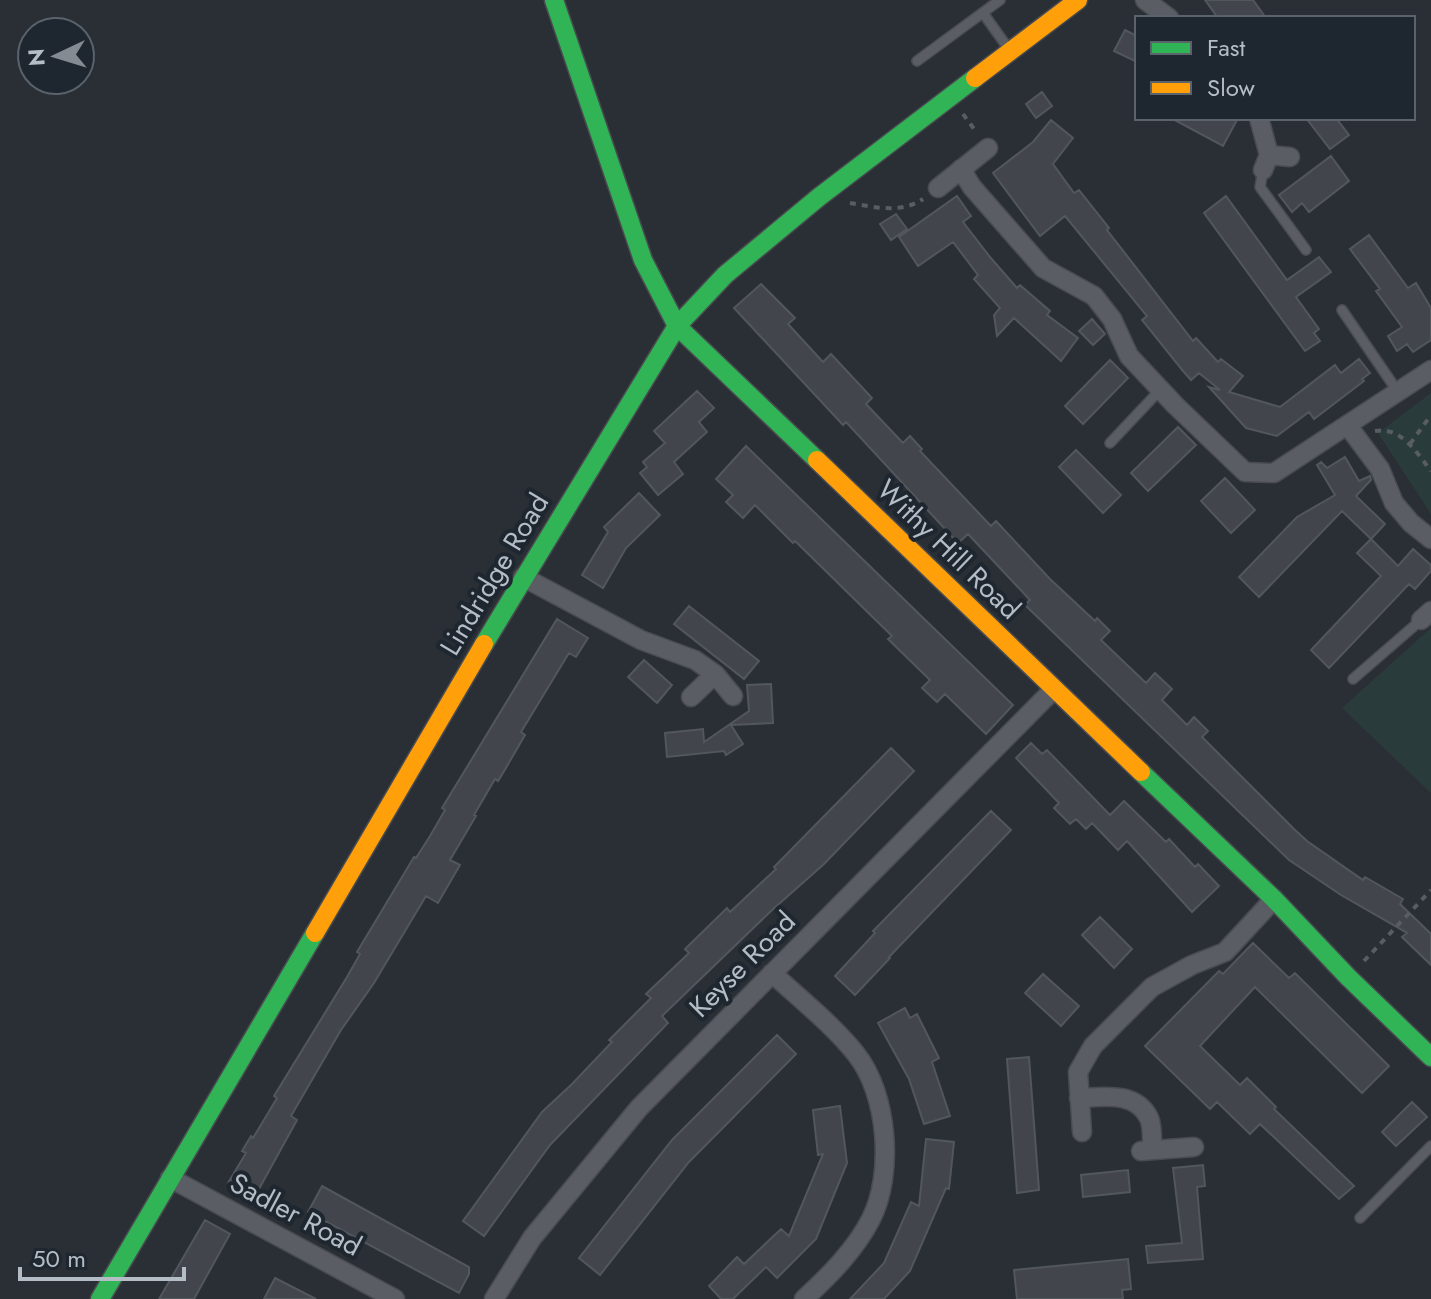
<svg xmlns="http://www.w3.org/2000/svg" width="1431" height="1299" font-family="Jost,sans-serif">
	<rect width="100%" height="100%" fill="#2a2f35"/>
	<path fill="#2a3b3c" d="M1431,393v121l-53,-81z
		M1431,628v165l-89,-85z"/>
	<path fill="#42464c" stroke="#52565d" stroke-width="2" d="M1205,0h48l13,18h-48z
		M1125,30l12,6v26l-23,-11z
		M1042,92l10,14 -16,12 -10,-14z
		M1171,118h67l-15,28z
		M1306,118h30l13,17 -19,14z
		M1051,120l22,18 -20,26 21,29 5,-3 30,38 -2,2 86,111 3,-3 22,24 3,-3 22,17 -14,16 51,15 55,-42 6,8 18,-14 11,14 -8,6 2,2 -50,38 -5,-7 -32,24 -31,-8 -37,-41 11,3 -21,-17 -8,7 -8,-9 -41,-51 5,-4 -82,-100 -25,20 -47,-63 40,-31z
		M1331,156l18,25 -40,31 -7,-9 -10,9 -13,-17z
		M957,196l14,20 -8,6 27,35 27,31 3,-3 30,26 -3,4 31,23 -17,23 -47,-43 -17,18 -3,-21 6,-7 -26,-29 4,-4 -25,-33 -35,24 -19,-29z
		M1226,196l61,84 32,-23 12,15 -35,25 23,32 -5,4 6,8 -15,10 -101,-138z
		M896,214l11,15 -16,11 -11,-16z
		M1369,235l39,53 8,-5 15,25v32l-18,12 -6,-8 -10,7 -9,-15 14,-9 -26,-36 4,-2 -30,-40z
		M761,284l34,34 -7,6 35,38 8,-8 41,44 -6,6 37,39 7,-7 12,13 -2,2 71,75 5,-5 54,58 45,42 2,-3 13,13 -9,9 45,43 9,-10 17,16 -10,11 25,25 7,-8 14,14 -6,6 92,92 13,12 56,39 2,-3 38,22 -3,5 31,30v31l-29,-28 5,-4 -66,-38 -52,-35 -264,-255 5,-5 -62,-66 -10,9 -112,-121 -3,3 -109,-117z
		M1092,319l13,15 -12,11 -14,-14z
		M1110,360l18,18 -45,46 -18,-18z
		M697,391l17,17 -15,14 8,10 -33,30 9,12 -25,21 -18,-22 7,-6 -4,-5 22,-19 -11,-12z
		M1178,427l18,18 -48,46 -17,-18z
		M746,446l267,259 -27,29 -41,-40 -8,8 -15,-14 8,-8 -42,-41 4,-3 -97,-95 -2,2 -38,-38 -12,13 -17,-16 7,-7 -17,-16z
		M1076,450l45,45 -18,18 -44,-46z
		M1345,457l14,24 11,-5 1,4 -15,16 29,28 -14,15 -29,-28 -83,86 -20,-20 58,-60 38,-22 -18,-30 4,-3 6,6z
		M1225,478l30,32 -24,23 -30,-32z
		M639,493l21,22 -34,33 -23,40 -21,-13 26,-43 -4,-5z
		M1371,539l27,27 15,-17 18,16v6l-16,18 -6,-5 -80,84 -18,-18 70,-74 -24,-23z
		M689,606l70,55 -15,18 -70,-55z
		M557,619l31,19 -12,19 -7,-4 -48,79 4,3 -22,38 -5,8 -3,-2 -21,36 2,1 -26,44 10,5 -22,38 -12,-7 -52,87 -33,47 -50,86 6,4 -43,78 -26,-15 18,-30 -4,-2 9,-15 2,2 24,-40 -3,-2 73,-119 13,-23 -3,-2 57,-95 2,1 14,-22 15,-26 -3,-2z
		M644,660l28,25 -15,18 -29,-26z
		M771,684l2,39 -42,2 12,19 -17,11 -2,-4 -57,6 -2,-24 38,-4 1,13 45,-31 -2,-26z
		M1031,743l11,11 5,-4 63,65 14,-14 42,41 3,-3 26,28 3,-3 21,22 -27,26 -65,-71 -9,9 -26,-27 -6,6 -10,-10 -6,5 -16,-16 5,-5 -43,-45z
		M891,748l23,23 -90,93 -53,47 -109,105 6,7 -118,122 -66,91 -21,-15 79,-109 30,-28 40,-42 -3,-2 42,-42 -5,-4 43,-41 -4,-4 42,-41 3,4 46,-43 -2,-2z
		M991,811l20,19 -122,127 1,1 -35,37 -20,-19 40,-43 -2,-2z
		M1100,917l32,32 -18,19 -32,-33z
		M1253,943l36,35 6,-5 94,93 -27,27 -107,-106 -55,59 40,39 7,-7 29,29 -2,2 80,77 -15,13 -79,-75 -10,10 -33,-32 -7,7 -65,-63 74,-75 4,3z
		M1043,974l36,32 -18,20 -36,-33z
		M905,1008l5,10 7,-4 22,44 -7,4 18,54 -26,8 -15,-45 -31,-56z
		M777,1035l19,19 -107,108 -89,113 -21,-17 93,-118z
		M1029,1057l10,133 -22,3 -10,-134z
		M1412,1102l15,15 -31,29 -14,-14z
		M840,1106l7,57 -31,76 -39,39 -11,-11 -33,32h-12l-12,-13 28,-29 7,7 37,-35 8,7 34,-82 -5,1 -5,-45z
		M926,1139l28,3 -5,47 -3,-1 -36,83 -26,28h-34l34,-36 27,-61 8,4z
		M1203,1165l2,21 -8,1 6,72 -55,4 -2,-17 36,-3 -9,-75z
		M1128,1170l2,22 -47,5 -2,-22z
		M322,1186l147,81v7l-10,19 -151,-81z
		M205,1220l25,14 -36,65h-35z
		M1128,1259l3,30 -9,1 1,9h-106l-3,-29z
		M275,1278l41,21h-52z"/>
	<g fill="none" stroke-linecap="round" stroke-linejoin="round">
		<defs>
			<path id="lane" d="M983,13l25,35
				M917,61l83,-61
				M1263,170l-3,17 46,63
				M1342,310l56,82
				M1110,443l50,-53
				M1353,679l68,-59
				M1360,1218l71,-72"/>
			<path id="street" d="M1145,0l24,18
				M1259,118l10,37 -6,15
				M1269,155l21,2
				M961,169l11,18 71,81 51,28 18,23 17,37 46,49 70,67 29,1 157,-103
				M938,188l50,-40
				M1348,426l32,43 14,34 17,20 20,16
				M523,577l118,63 54,20 20,14 18,22
				M1421,620l10,-9
				M691,697l24,-23
				M772,973c27,25 61,52 84,81 32,40 38,120 15,165 -16,31 -41,56 -67,80
				M1079,1098c24,-1 57,-7 70,20 4,9 3,22 3,32
				M1082,1132l-4,-60 15,-26 59,-59 40,-22 33,-13 49,-53
				M1141,1151l53,-4
				M170,1178l225,121
				M494,1299l38,-61 107,-130 415,-419"/>
			<path id="fast" d="M554,0l89,260 34,66 140,134
				M484,644l193,-318 48,-51 94,-78 156,-119
				M1141,772l133,127 74,78 83,80
				M100,1299l215,-366"/>
			<path id="slow" d="M975,78l103,-78
				M817,460l324,312
				M315,933l169,-289"/>
		</defs>
		<use href="#lane" stroke="#484b50" stroke-width="12"/>
		<use href="#street" stroke="#484b50" stroke-width="21"/>
		<use href="#fast" stroke="#484b50" stroke-width="21"/>
		<use href="#slow" stroke="#484b50" stroke-width="21"/>
		<path stroke="#585d61" stroke-width="4" stroke-dasharray="6 6" stroke-linecap="butt" d="M963,114l14,19
			M850,203c24,4 51,11 73,-4
			M1375,431c26,-5 42,22 56,40
			M1410,444l21,-29
			M1364,961l67,-71"/>
		<use href="#lane" stroke="#5a5e64" stroke-width="9"/>
		<use href="#street" stroke="#5a5e64" stroke-width="18"/>
		<use href="#fast" stroke="#30b455" stroke-width="18"/>
		<use href="#slow" stroke="#ff9f0a" stroke-width="18"/>
	</g>
	<g text-anchor="middle" stroke-width="8" stroke-linejoin="round" paint-order="stroke">
		<g font-size="28" fill="#b4bcc6" stroke="#1e262f">
			<text transform="translate(949 549) rotate(44)" y="10">Withy Hill Road</text>
			<text transform="translate(494 574) rotate(-59)" y="10">Lindridge Road</text>
			<text transform="translate(742 964) rotate(-45)" y="10">Keyse Road</text>
			<text transform="translate(296 1214) rotate(28)" y="10">Sadler Road</text>
		</g>
	</g>
	<rect x="1135" y="16" width="280" height="104" fill="#1e262f" stroke="#5a626b" stroke-width="2"/>
	<rect x="1151" y="42" width="40" height="12" fill="#30b455" stroke="#5a626b" stroke-width="2"/>
	<text x="1207" y="56" font-size="24" fill="#b4bcc6">Fast</text>
	<rect x="1151" y="82" width="40" height="12" fill="#ff9f0a" stroke="#5a626b" stroke-width="2"/>
	<text x="1207" y="96" font-size="24" fill="#b4bcc6">Slow</text>
	<g transform="translate(56 56) rotate(266)"><circle r="38" fill="#1e262f" stroke="#5a626b" stroke-width="2"/>
	<path d="M0-6L14 30L0 20L-14 30Z" fill="#848b93"/>
	<text y="-12" font-size="22" font-weight="bold" text-anchor="middle" fill="#b4bcc6">N</text>
	</g>
	<path d="M20 1267v12h164v-12" fill="none" stroke="#b4bcc6" stroke-width="4"/>
	<text x="32" y="1267" font-size="24" fill="#b4bcc6" stroke="#1e262f" stroke-width="6" paint-order="stroke">50 m</text>
</svg>
